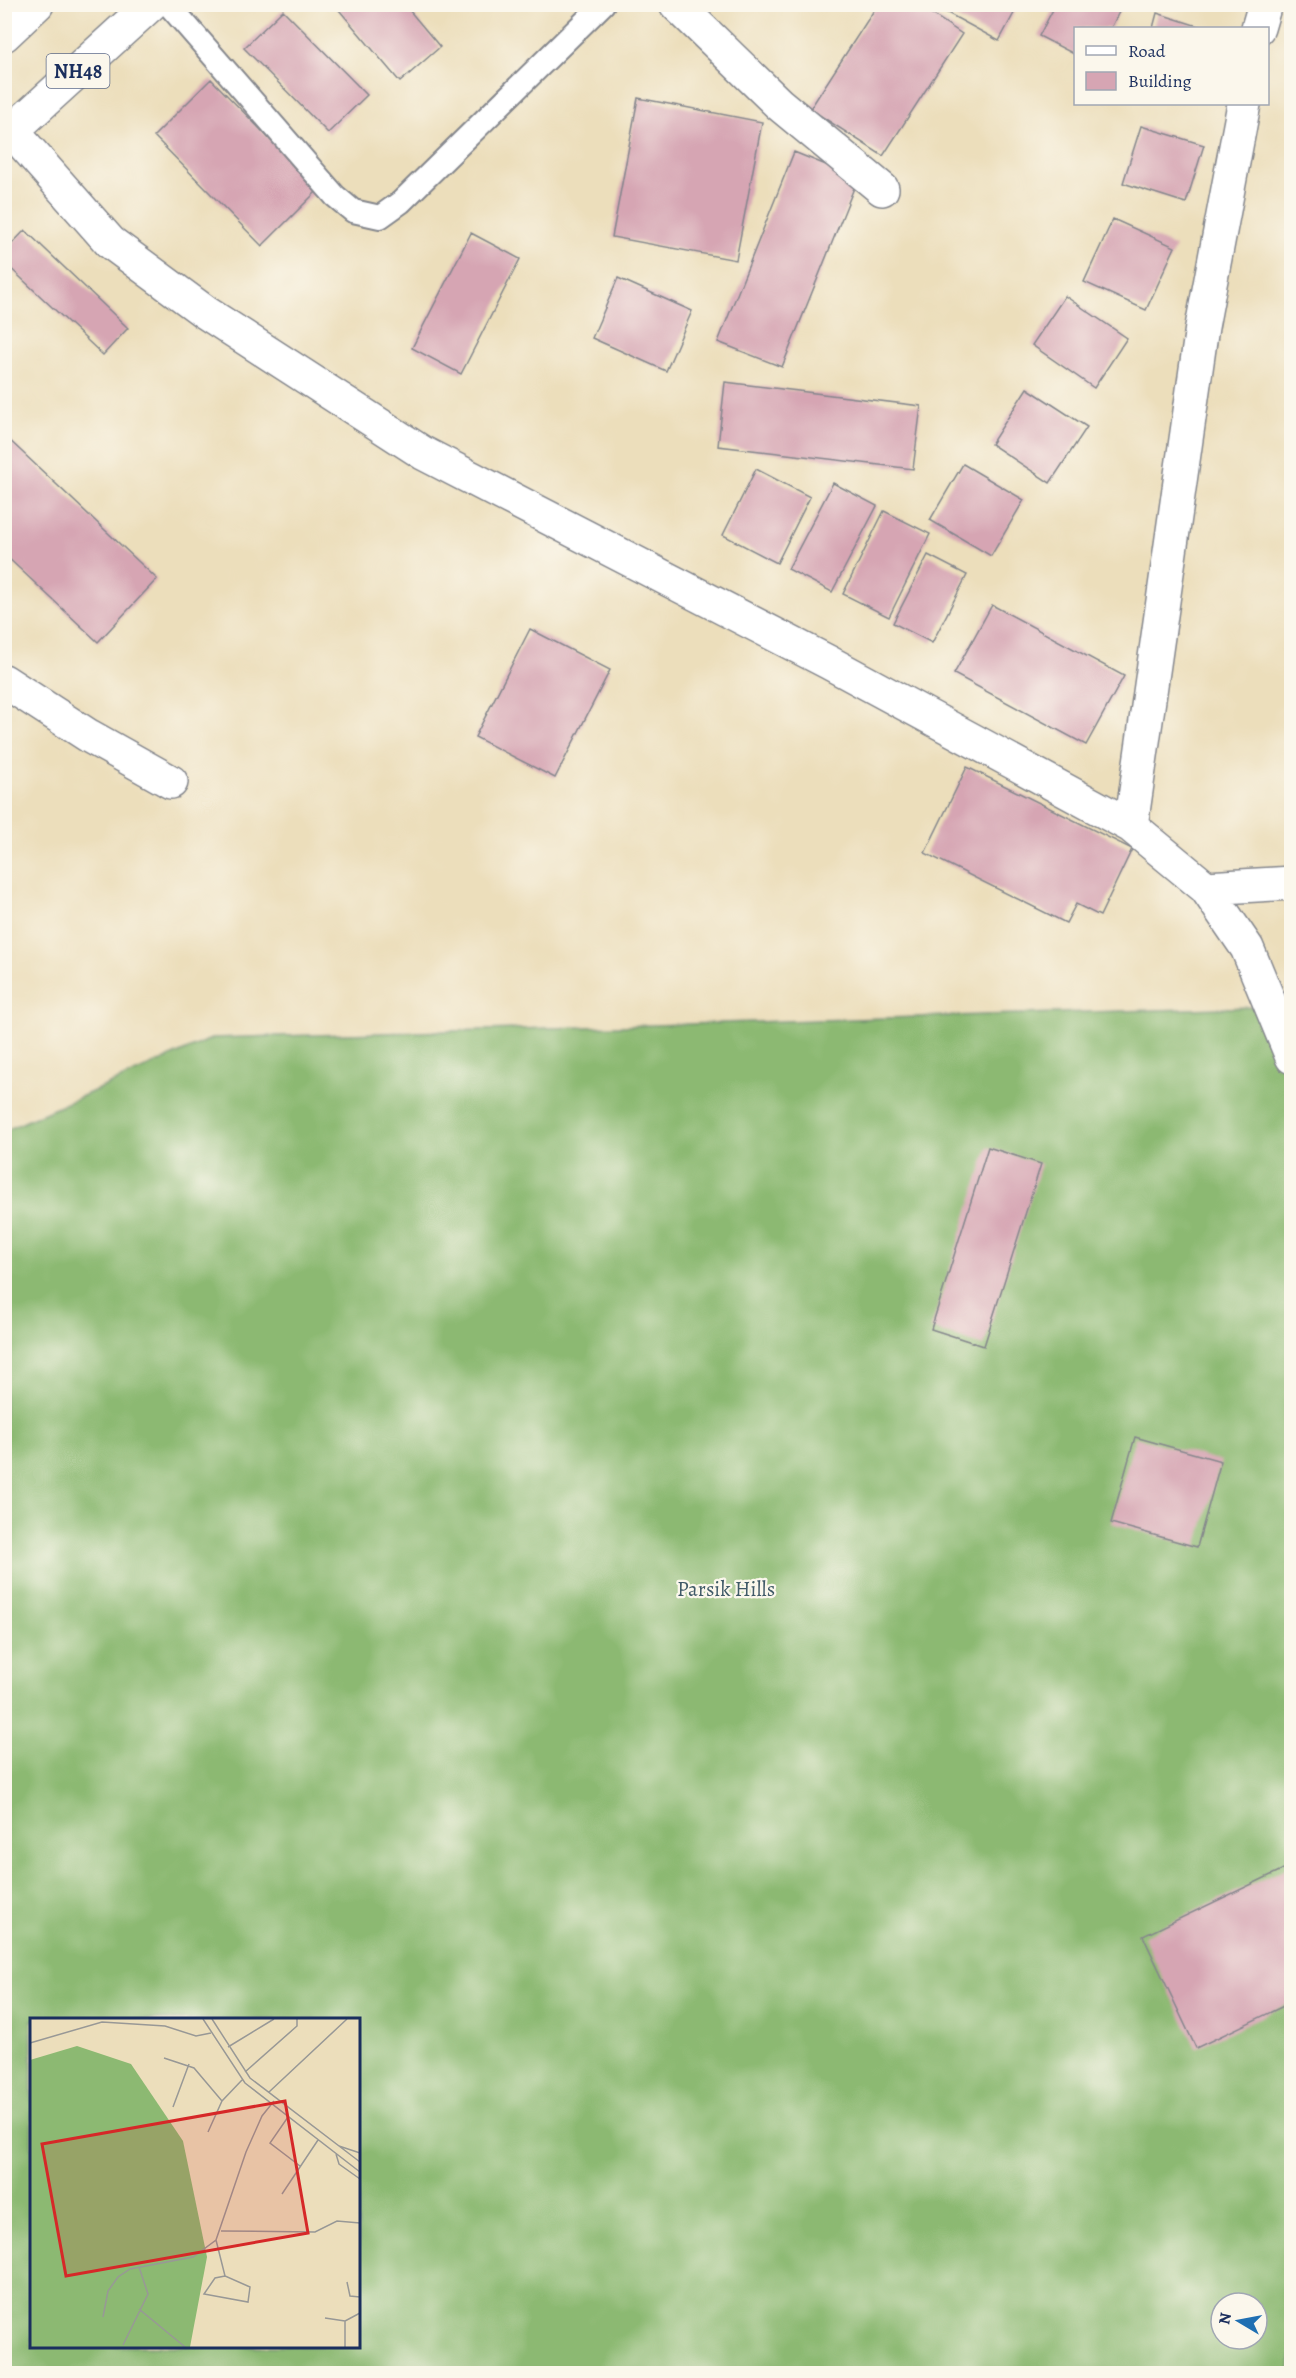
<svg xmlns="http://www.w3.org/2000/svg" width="1296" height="2378" font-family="Alegreya,serif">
	<rect width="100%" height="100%" fill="#fbf7ec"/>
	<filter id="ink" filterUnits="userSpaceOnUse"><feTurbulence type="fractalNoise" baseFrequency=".0167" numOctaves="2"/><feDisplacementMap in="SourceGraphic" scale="12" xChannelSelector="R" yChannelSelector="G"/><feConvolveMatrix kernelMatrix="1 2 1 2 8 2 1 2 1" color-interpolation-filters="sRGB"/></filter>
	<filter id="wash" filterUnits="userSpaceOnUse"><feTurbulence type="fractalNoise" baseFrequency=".008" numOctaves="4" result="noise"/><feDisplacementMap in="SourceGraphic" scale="24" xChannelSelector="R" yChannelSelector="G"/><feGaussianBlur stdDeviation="1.35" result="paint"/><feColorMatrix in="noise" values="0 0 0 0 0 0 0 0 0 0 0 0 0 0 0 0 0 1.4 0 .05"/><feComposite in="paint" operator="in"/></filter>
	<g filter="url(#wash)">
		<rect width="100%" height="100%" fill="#ecdebb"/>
		<path fill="#8cb972" stroke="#547468" stroke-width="1.5" fill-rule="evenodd" d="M1291,1006v1367h-1286l-1,-1242 209,-93zM32,2020h326v326h-326zM1221,2303h36v36h-36z"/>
		<g id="blocks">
			<path fill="#d6a5b3" d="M334,4h70l36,43 -40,35z
				M878,4h39l45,30 -79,122 -73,-47z
				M931,4h88l-20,37z
				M1056,4h67l-12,24h-35v27l-37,-19z
				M283,10l84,85 -39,38 -84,-85z
				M1157,13l47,15h-51z
				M211,79l108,110 -57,57 -108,-110z
				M638,98l124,24 -26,138 -124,-23z
				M1141,126l63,19 -18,58 -63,-20z
				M794,152l64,26 -76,189 -64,-25z
				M1113,219l62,28 -29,63 -62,-28z
				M25,230l103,98 -25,27 -99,-93v-10z
				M471,233l49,26 -59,115 -49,-26z
				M618,278l74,33 -26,60 -74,-33z
				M1065,296l62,42 -33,50 -62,-43z
				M725,382l196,24 -8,63 -195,-23z
				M1027,388l60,39 -37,56 -59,-39z
				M4,435l153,144 -59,63 -94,-88z
				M963,464l61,36 -33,56 -61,-36z
				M756,469l54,28 -33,66 -54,-28z
				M833,483l44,23 -45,86 -44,-23z
				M884,511l46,23 -41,83 -46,-23z
				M928,555l39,20 -35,68 -39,-20z
				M992,605l132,71 -38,69 -132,-71z
				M530,629l80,41 -55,108 -80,-41z
				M967,767l165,82 -32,67 -24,-12 -10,19 -141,-70z
				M988,1147l53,17 -57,182 -53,-17z
				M1135,1437l86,24 -24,86 -86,-24z
				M1292,1865v137l-96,46 -53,-112z"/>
		</g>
	</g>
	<g filter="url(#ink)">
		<use href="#blocks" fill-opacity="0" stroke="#84868c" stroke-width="1.5"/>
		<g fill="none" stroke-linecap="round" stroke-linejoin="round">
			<defs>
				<path id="lane" d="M168,4l167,192 18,15 27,6 21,-15 202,-198"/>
				<path id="street" d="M676,4l103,100 103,85
					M1258,28l7,-24
					M4,122l106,120 95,70 218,141 405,209 303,164 75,62 41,60 45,109
					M4,681l85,55 82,46
					M1131,826l71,-499 42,-223
					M1206,888l86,-5"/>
				<path id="highway" d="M4,35l33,-31
					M4,138l147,-134"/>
			</defs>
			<use href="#lane" stroke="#84868c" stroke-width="26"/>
			<use href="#street" stroke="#84868c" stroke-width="36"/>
			<use href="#highway" stroke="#84868c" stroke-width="36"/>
			<use href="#lane" stroke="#fff" stroke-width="22"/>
			<use href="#street" stroke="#fff" stroke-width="33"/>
			<use href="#highway" stroke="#fff" stroke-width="33"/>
		</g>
	</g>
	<g text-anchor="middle" stroke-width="4.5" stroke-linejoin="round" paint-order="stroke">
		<rect fill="#fbf7ec" stroke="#5e6b89" stroke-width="1.5" x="46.5" y="54" width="63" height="34" rx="4.5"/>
		<g font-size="20" font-weight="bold" fill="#1b2f5e">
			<text x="78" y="78">NH48</text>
		</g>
		<g font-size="21" fill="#405a68" stroke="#fbf7ec">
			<text x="726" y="1596">Parsik Hills</text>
		</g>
	</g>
	<g transform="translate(30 2018)">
		<rect width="330" height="330" fill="#ecdebb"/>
		<path d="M47,28l54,18 52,77 24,116 -17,90h-160v-287z" fill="#8cb972"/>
		<path fill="none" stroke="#989896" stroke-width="1.5" d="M173,1l42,64 115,89M182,1l38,59 110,84M0,25l72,-21 63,4 31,10 15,-3M330,28v25M198,29l46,-28M134,40l30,10 28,33M215,54l52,-46v-7M239,74l78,-73M143,89l16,-43M258,99l-18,26 30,23M178,114l14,-31 20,-21M309,128l21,7M306,136l3,10 21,15M252,176l36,-54M191,213l94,1 22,-11 23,2M186,222l9,36 25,11 -2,15 -44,-8 11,-16 10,-2M317,264l3,14 10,1M109,291l46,38M73,299l5,-26 10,-14 12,-8 63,-12 23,-17 30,-88 16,-36 12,-15M295,300l20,3M93,327l25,-51 -9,-27M315,329v-26l15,-8"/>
		<path fill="#d62828" fill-opacity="0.15" stroke="#d62828" stroke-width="3" d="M255,83l23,132 -242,43 -24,-132z"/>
		<rect width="330" height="330" fill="none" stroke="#1b2f5e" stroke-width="3"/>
	</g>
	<rect width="1296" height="2378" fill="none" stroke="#fbf7ec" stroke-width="24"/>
	<rect x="1074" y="27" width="195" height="78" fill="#fbf7ec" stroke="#a1a7b3" stroke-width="1.5"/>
	<rect x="1086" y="46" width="30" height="9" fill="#ffffff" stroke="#a1a7b3" stroke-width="1.5"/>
	<text x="1128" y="57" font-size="18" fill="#1b2f5e">Road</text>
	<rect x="1086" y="72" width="30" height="18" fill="#d6a5b3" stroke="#a1a7b3" stroke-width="1.5"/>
	<text x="1128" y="87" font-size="18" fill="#1b2f5e">Building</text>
	<g transform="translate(1239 2321) rotate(280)"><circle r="28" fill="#fbf7ec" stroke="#a1a7b3" stroke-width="1.5"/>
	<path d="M0-4.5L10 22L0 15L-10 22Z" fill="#1f6fb2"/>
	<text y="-9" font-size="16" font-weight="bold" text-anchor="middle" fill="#1b2f5e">N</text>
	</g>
</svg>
